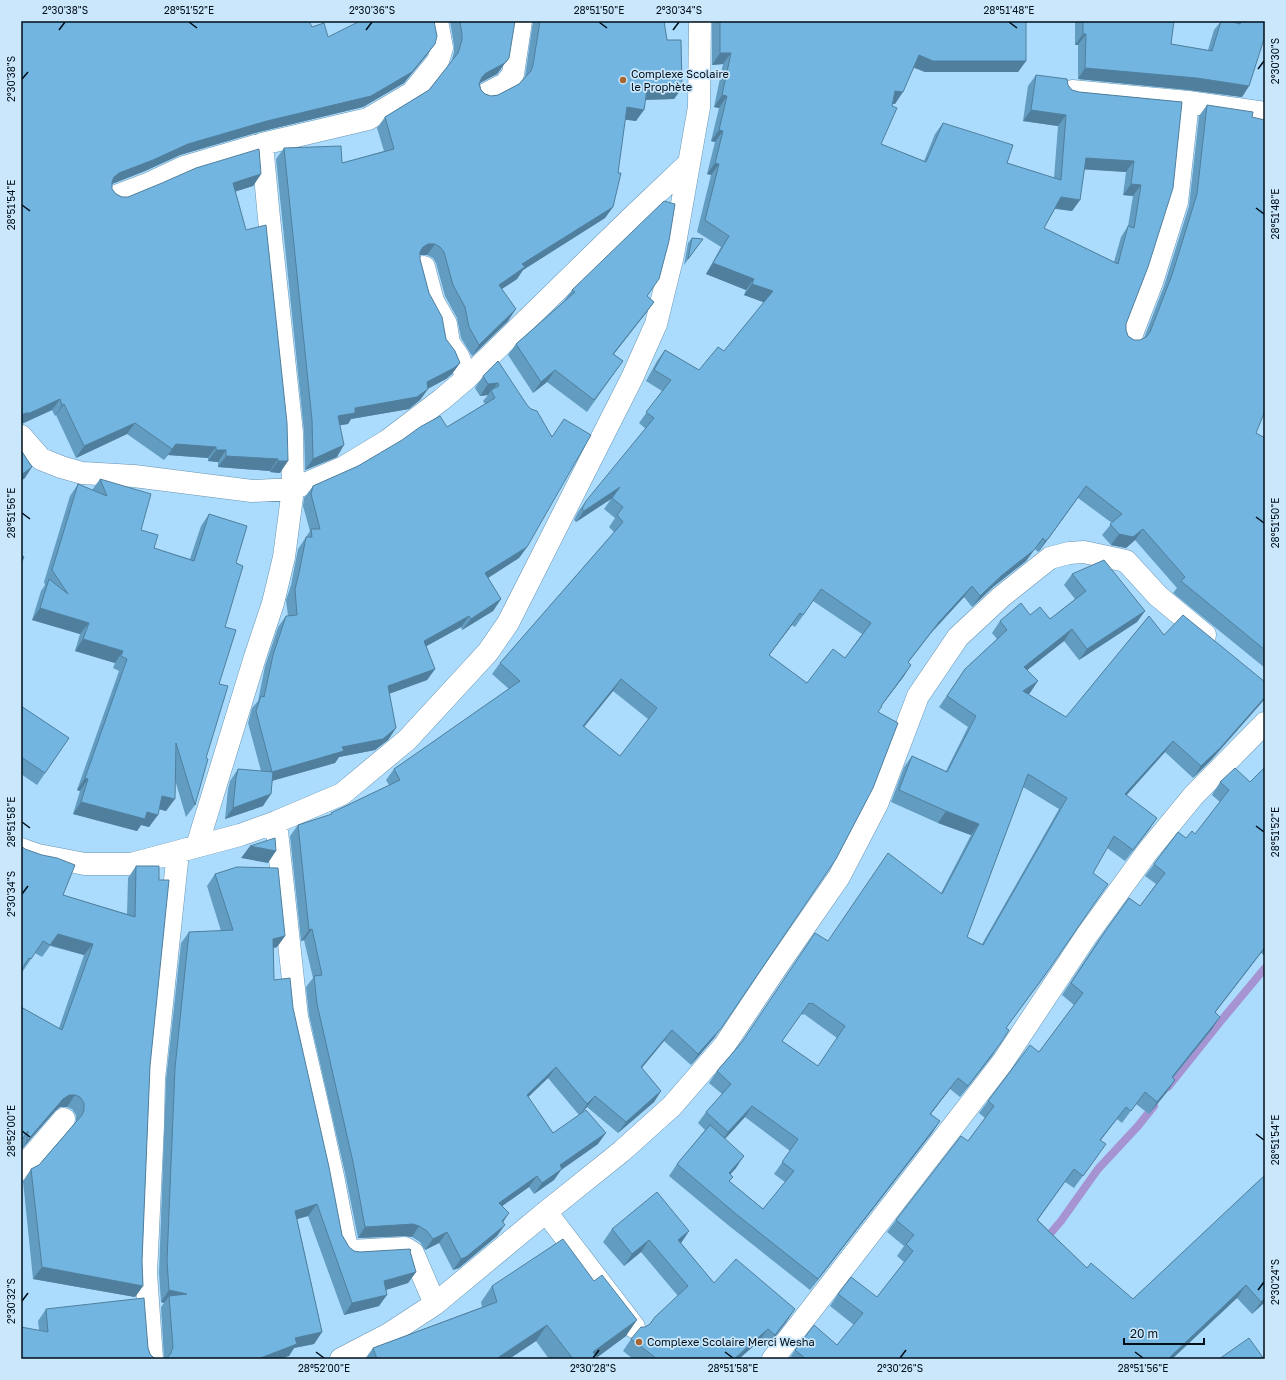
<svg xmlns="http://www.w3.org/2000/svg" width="1286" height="1380" font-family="'Golos Text',sans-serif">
	<rect width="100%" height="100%" fill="#acdcfd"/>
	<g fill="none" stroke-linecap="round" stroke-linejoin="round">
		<path stroke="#a693d2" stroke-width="8" d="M1168,1087l52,-65 45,-54
			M1044,1241l17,-20 37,-52 40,-43 16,-20"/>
		<defs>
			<path id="street" d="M1072,91l116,11 77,11
				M484,95l21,-11 8,-10 8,-53
				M116,196l34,-13 34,-16 78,-23 106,-25 44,-26 26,-32 4,-13 -5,-27
				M424,267l9,34 13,23 3,19 9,13 9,22
				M1130,339l22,-57 25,-80 11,-100
				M21,436l20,23 20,8 21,6 52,3 118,15 41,-2 51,-22 43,-26 54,-41 26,-22 164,-160 58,-55
				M276,822l21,195 20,86 16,73 13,68 5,7 54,-3 8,5 22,51
				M197,846l58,-189 18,-54 11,-46 9,-68 -1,-56 -23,-215 -7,-74
				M21,849l17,6 47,9h46l109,-29 36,-13 66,-28 65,-54 81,-88 20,-29 124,-245 24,-54 17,-69 26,-148 1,-86
				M21,1169l43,-50
				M546,1212l88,115
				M152,1359l-6,-86 7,-147 1,-47 24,-227
				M341,1359l48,-25 46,-30 111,-92 76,-61 50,-45 52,-60 52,-78 63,-91 38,-73 41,-108 40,-59 43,-40 49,-39 19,-5 15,-1 42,9 32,35 47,39
				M773,1359l229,-296 85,-128 61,-84 46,-56 71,-72"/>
		</defs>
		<use href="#street" stroke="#6694b2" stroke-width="23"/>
		<use href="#street" stroke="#fff" stroke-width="22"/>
	</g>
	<path fill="#629cc1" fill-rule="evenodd" d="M21,21l291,6 16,10 99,18 -23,28 -41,24 -104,25 -79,23 -35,16 -33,13v5l4,5 6,3h6l133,-23 -8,12 -18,5 45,282 -10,-1v-1l-52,-4v-5l-10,-1v-3l-40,-3 -4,5 -37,-26 -51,24 -20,-43 -1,1 -3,-6 -30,14z
		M450,21h65l-14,48 -4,5 -17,9 1,7 4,4 6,2 7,-1 21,-11 6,-7 8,-56h131l3,19 15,48 -8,11 -29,1 -9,21 -11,-2 -12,88 -8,11 -82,52 -6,9 -15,10 6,32 -36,35 -11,-18 -4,-20 -12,-22 -9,-33 -3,-5 -6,-3h-7v4l9,34 17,46 14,24 -8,11 -6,5 -18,10 -8,11 -11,9 -58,10 -3,5 -8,1 -3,32 -32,13 -1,-38 -28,-273 8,-11 58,15 42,-12 -7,-23 8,-11 44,-27 22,-27 3,-11v-6z
		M712,21h314v40l-8,11h-93l-11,-4 -19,36 -3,-1 -11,41 43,17 11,-27 8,-11 64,40 47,15 4,-52 -35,-5 5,-35 8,-11 32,10 4,5 7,2 103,10 -56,222v6l2,6 6,4h6l4,-2 20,-52 25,-80 10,-90 8,-11 45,12 4,316 9,5v230l-92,-75 4,-5 -42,-48 -9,8 -15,-3 -9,-10 10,-12 -34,-25 -38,52 -2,2 -3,-3 -9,12 -33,26 -21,20 -8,-10 -33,36 -23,30 -4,13 -23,30 -3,6 -164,326 -23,27 -27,-24 -22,27 19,23 -7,11 -36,31 -31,-26 -6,7 17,30 -37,26 -7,10 -20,14 -5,-7 -27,19 1,16 -6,14 -38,32 -6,2 -14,-27 -14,7 -5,-8 -8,-5 -7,-1 -47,2 -13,-65 -36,-158 -3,-28 7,-9 -9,-38 -3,1 -11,-105 8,-11 32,-10 1,-2 58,-28 -3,-5 8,-11 115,-80 -17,-15 8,-11 114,-131 -5,-5 6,-9 -11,-9 7,-10 -35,23 -2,-2 4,-8 8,-11 60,-72 -7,-6 23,-32 -16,-10 11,-20 8,-11 34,20 25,-19 40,-49 -20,-7 2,-5 -40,-16 15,-27 -24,-15 14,-57 -4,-1 8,-32 -4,-1 8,-33 -5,-1 9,-43 -11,1zM1084,169l42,3 -3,23 10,1 -5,30 -7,11 -7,25 -70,-34 11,-19 17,2 8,-11zM813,601l49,33 -17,24 -38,25 -38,-28 23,-30 3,2zM613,691l35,28 -28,37 -36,-29zM548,1078l31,37 -26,18 -25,-36z
		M1075,21h99l-3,23 37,6 6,-20 7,-9h8l7,2 1,-2h28l-16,65 -7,11 -53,-7 -111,-11v-34h-3z
		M692,238l11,1 -19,26 4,-22z
		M572,290l75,7 7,5 -8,11 -32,41 9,7 -36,51 -40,-30 -14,11 -25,-38 8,-11 48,-43z
		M498,361l29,186 -8,11 -31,20 13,21 -8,12 -31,19 -1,-3 -35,19 9,23 -8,11 -38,14 7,34 -8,12 -13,10 -36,7 -4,6 -63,18 -9,25 -38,13 3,-30 2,-8 8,-12 23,2 -13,-48 4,-15 6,-7 7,-35 13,-39 8,-11h2l-2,-16 5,-15 7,-36 12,-18 -7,-25 1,-8 9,-12 134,-59 38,-23 -2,-3 5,-6 -8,1 -5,-8 8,-12z
		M100,479l41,51 13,18 36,11 11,-33 8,-12 27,49 -11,64 -6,57 -13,74 -11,47 -9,12 -11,-37 -9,31 -7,-2 -10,18 -8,-2 -4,6 -64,-17 7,-23 -3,-1 42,-119 -6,-3 2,-5 -40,-12 5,-17 -48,-14 9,-29 4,-6 -1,-3 26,-86 8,-12 14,6z
		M1072,574l73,37 -8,11 -58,38 -15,-19 -37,29 3,23 -2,1 38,23 83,-101 64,142 -20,20 -28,-26 -39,43 31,23 -32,43 -18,-13 -14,25 -12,48 -39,59 -36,48 -14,28 -32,41 -10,-8 -19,25 9,7 -8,12 -122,157 -82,-65 -59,-49 8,-12 28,-34 -7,-7 8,-11 16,-18 -13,-11 8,-12 111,-130 113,-48 30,-58 -33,-12 -47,-21 13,-35 8,-11 34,15 22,-44 -29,-20 26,-38 32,-30 -5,-6 8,-12 30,-6 20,4 25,-20 -11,-14zM1023,787l36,22 -77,135 -15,-7zM801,1014l2,1 1,-1 33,24 -19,28 -36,-25zM745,1117l45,34 -16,23 11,8 -22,27 -34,-28 1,-7 6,-6 -11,-29z
		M21,706l48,32 -32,47 -16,-11z
		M1265,767v189l-4,-3 -46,60 -3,16 -39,49 -6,14 -18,22 -13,-10 -14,19 -5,-4 -16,21 -4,17 -23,31 -9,-6 -27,38 49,48 46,31 132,-124v127l-13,12 -15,-16 -65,61h-383l6,-9 42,-5 17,-20 -24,-19 8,-12 39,3 27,-35 -7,-6 7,-10 -17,-14 9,-12 72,-79 17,-23 -6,-5 9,-12 51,-49 35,-47 -12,-10 35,-53 32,-44 11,8 16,-22 -11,-8 9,-12 32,-26 9,-4 25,-32 -8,-7 8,-13h30z
		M136,866l14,200 -8,195 1,25 -8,11 -102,-18 -10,-98 8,-12 8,-4 37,-43v-7l-4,-6 -5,-2h-7l-5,4 -34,39v-143l38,21 25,-73 -34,-9 -8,11 -7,-4 -12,18 -2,-1 42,-75 64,19 1,-36z
		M215,874l70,62 -8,11 -4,1 1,32 19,28 49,227 7,12 5,4 6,1 51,-2 -1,2 6,20 -8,11 -22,7 -7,16 -35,9 -36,-99 -11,3 25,113 -8,12 -20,4 -5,8 -125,3 -3,-52 3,-4 -3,-1 -2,-29 7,-193 15,-137 8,-11 32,-1 -14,-45z
		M612,1229l77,2 -8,12 33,40 73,38 -20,26 -8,-6 -20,18h-106l-10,-8 8,-12 14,-12 4,-2 6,-8 23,-21 -37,-44 -17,14 -21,-24z
		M492,1286l134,50 -29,21 2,2h-50l-13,-18 -27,18h-144l8,-11 109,-41 -1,-5z
		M46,1309l102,39 2,6 4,4 -115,-28 -1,-9z"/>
	<path fill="#507f9d" d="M1083,34h3l-8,11h-3z
		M435,44l-8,11 -23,28 -41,24 -104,25 -79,23 -35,16 -33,13 -5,4 7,-11 5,-4 69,-29z
		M720,53h11l-8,11 -11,1z
		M919,55l107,6 -8,11h-93l-14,-6z
		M509,58l-12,16 -19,10 4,-7 4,-4z
		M1085,68l112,10 52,8 -7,11 -53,-7 -111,-11z
		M682,88l-8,11 -35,1 8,-11z
		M895,91l8,1 -8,12 -8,-1z
		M722,95l5,1 -8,12 -5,-1z
		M627,107l17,3 -8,11 -17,-2z
		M1031,110l35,5 -8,11 -35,-5z
		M719,130l4,1 -8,11 -4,-1z
		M1086,158l48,3 -8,11 -48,-3z
		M715,163l4,1 -8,11 -4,-1z
		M261,174l-8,12 -28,9 8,-12z
		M1131,184l10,1 -8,11 -10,-1z
		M1061,197l19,3 -8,11 -19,-3z
		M613,207l-8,11 -82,52 -6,9 -26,17 8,-11 23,-21z
		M428,244h7l-8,11h-7l-4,3 7,-11z
		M713,263l41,16 -8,11 -40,-16z
		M752,284l21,7 -8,12 -21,-8z
		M654,302l-8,11 -41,52 8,-11z
		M516,309l-8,12 -36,35 7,-11z
		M460,363l-8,11 -6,5 -27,14 8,-11z
		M555,370l-8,12 -14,11 8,-11z
		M498,383l-6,8 -1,-1 -3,5 -8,1 8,-12z
		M428,389l-8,11 -11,9 -58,10 -3,5 -18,3 8,-11 17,-8z
		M60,399l-8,11 -31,14v-9z
		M64,404l-8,11 -1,1 7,-11z
		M135,423l-8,11 -51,24 8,-12z
		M176,444l40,3 -8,11 -40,-3 -4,5z
		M344,445l-7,12 -32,13 8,-11z
		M216,450h10l-8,12 -10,-1z
		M226,456l52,3 -8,12 -52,-4z
		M278,461h10l-8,12 -10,-1z
		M32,467l-7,11 -4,3v-6z
		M620,487l-9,12 -35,23 8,-11z
		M1078,498l-38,52 -2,2 7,-11z
		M1143,529l-8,11 -9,8 -15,-3 8,-11z
		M1043,538l-17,23 -33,26 -21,20 8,-11z
		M527,547l-8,11 -42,27 8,-12z
		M972,586l-8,11 -33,36 -31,40 39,-51z
		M501,599l-8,12 -31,19 9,-11z
		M40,608l49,15 -9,11 -48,-14z
		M1145,611l-8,11 -58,38 8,-11z
		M800,613l-8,12 -31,41 8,-11z
		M469,616l-8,11 -45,25 8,-11z
		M1072,629l-8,12 -48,38 8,-12z
		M83,639l40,12 -8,12 -40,-12z
		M911,665l-7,11 -31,41 8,-11z
		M435,669l-8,11 -47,17 8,-11z
		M621,679l-8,12 -38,47 8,-12z
		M1038,681l-8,12 -15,10 8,-12z
		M1265,697v2l-52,59 -20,20 8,-12z
		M396,728l-8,12 -13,10 -36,7 -4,6 -71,20 8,-11z
		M1173,741l-8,11 -48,54 8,-12z
		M85,778l3,1 -8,12 -3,-1z
		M271,794l-8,12 -38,13 8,-11z
		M162,796l13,3 -9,12 -12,-3z
		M81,802l66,10 11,3 -9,12 -8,-2 -4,6 -64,-17z
		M946,811l33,13 -8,11 -33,-12z
		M1157,818l-8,12 -24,31 8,-11z
		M250,846l26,5 -8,12 -27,-5z
		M312,929l-8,11 -3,1 8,-11z
		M58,934l35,10 -9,11 -34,-10z
		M285,936l-8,11 -12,4 8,-12z
		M1265,947l-4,6 -55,71 9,-12z
		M1220,1017l-8,12 -49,60 9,-12z
		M722,1027l-8,11 -23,27 7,-11z
		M672,1030l-8,11 -31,37 8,-11z
		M1000,1044l-8,12 -32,41 8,-11z
		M556,1067l-8,11 -29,28 8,-11z
		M958,1078l-8,11 -28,36 8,-11z
		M1175,1080l-8,12 -18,22 8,-12z
		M661,1091l-7,11 -36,31 8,-11z
		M69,1095h6l-8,12h-7l-5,4 -34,39 6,-9 36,-42z
		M595,1096l-8,11 -7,8 7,-11z
		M752,1106l-7,11 -25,27 8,-12z
		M1126,1107l-9,12 -26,33 9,-12z
		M940,1121l-8,12 -122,157 8,-11z
		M606,1133l-8,11 -37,26 -7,10 -20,14 8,-11 18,-18z
		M744,1156l-8,12 -15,17 8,-12z
		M537,1176l-8,11 -38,27 8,-11z
		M317,1204l-9,12 -21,6 8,-11z
		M509,1213l-7,11v-3z
		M413,1224l6,2 -7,11 -7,-1 -47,2 7,-11z
		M505,1225l-8,11 -38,32 -6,2 8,-11z
		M689,1231l-8,12 -3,-3z
		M447,1232l-8,11 -14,7 8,-11z
		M649,1240l-8,12 -17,14 8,-12z
		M42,1267l101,19 -8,11 -102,-18z
		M416,1272l-8,11 -32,10 8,-12z
		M1246,1285l-9,13 -65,61h-4z
		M169,1290l18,4 -18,2 -5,7 -3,-1z
		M387,1295l-8,11 -35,9 8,-12z
		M1265,1298v4l-13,12 9,-12z
		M795,1309l-8,12 -20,26 8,-12z
		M637,1320l-11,16 -31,23 -2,-7z
		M547,1325l-11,16 -27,18h-13z
		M768,1329l-9,12 -20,18h-5z
		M322,1332l-8,12 -20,4 -5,8 -9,3h-22l37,-21z"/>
	<path fill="#72b5e0" stroke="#507f9d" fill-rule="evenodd" d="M21,21h288l3,6 12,-4 4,14 32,-16h74l3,15 -2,8 -23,28 -41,24 -104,25 -79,23 -35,16 -34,13 -5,4 -2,5v7l4,5 6,3h6l34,-14 34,-15 63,-19 2,25 -28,9 13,47 20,-5 21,198 1,38h-10v-2l-52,-3v-6h-10v-3l-40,-3 -4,5 -37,-26 -51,23 -20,-42 -2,1 -2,-6 -30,14h-4l-5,2z
		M460,21h55l-6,37 -4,5 -19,10 -4,4 -3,7 2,6 4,4 6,2 7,-1 21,-11 12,-13 2,-6 7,-44h124l3,19h14l1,48 -35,1 -3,21 -17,-3 -9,66h3l-8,34 -91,57 3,3 -26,18 17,24 -37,36 -10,-18 -4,-20 -12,-22 -9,-33 -4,-5 -5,-3h-7l-5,3 -3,5v7l9,34 13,24 4,22 9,12 5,12 -6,5 -27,14 1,7 -11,8 -62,11v5l-17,3 6,29 -31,14 -1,-39 -28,-272 57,-2 1,17 52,-14 -9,-32 44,-27 29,-37 4,-13v-5z
		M720,21h306v40h-93l-14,-6 -16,37 -8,-1 -3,15 5,2 -16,36 45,18 17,-39 70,22 -6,18 54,17 5,-65 -35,-5 5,-35 31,4 1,6 4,5 7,2 103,10 -9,86 -25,79 -22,57v6l2,6 6,4h6l6,-3 4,-5 22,-57 25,-81 10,-89 46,7 -1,5 13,3v291l-9,22 9,5v212l-84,-69 4,-4 -42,-48 -10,8 -14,-3 -9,-10 12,-10 -36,-28 -38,53 -3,2 -2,-3 -9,12 -33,26 -21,20 -8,-10 -33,36 -31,40 3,3 -30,41h1l-4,6 20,11 -25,65 -37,71 -114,168 -24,27 -26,-24 -31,37 20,24 -35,31 -31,-26 -8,8 -31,-37 -29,28 26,38 33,-23 20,23 -46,32 2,4 -20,14 -5,-7 -38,27 10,10 -7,8 3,4 -39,32 -5,2 -14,-27 -14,7 -6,-8 -8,-5 -6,-2 -48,3 -12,-65 -36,-158 -3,-28 8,-1 -10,-46 -3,1 -11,-105 34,-11 -1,-1 69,-33 -6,-11 126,-88 -20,-18 123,-141 -6,-7 6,-8 -11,-9 8,-11 -36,24 -2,-2 4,-8 68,-83 -8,-6 25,-32 -17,-10 11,-20 34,20 19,-23 6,4 49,-60 -21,-7 2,-5 -41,-16 16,-27 -24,-16 14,-56 -4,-1 8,-32 -4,-1 8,-34 -5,-1 9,-42h-11zM1086,158l48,3 -3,23 10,1 -7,43 -6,-2 -10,38 -74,-36 17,-31 19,3zM821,589l50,34 -26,35 -12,-9 -26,34 -38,-28 31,-42 3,2zM621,679l36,29 -37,48 -37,-30z
		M1083,21h91l-3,23 41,7 9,-30h8l11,3 1,-3h24v15l-16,50 -52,-8 -112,-10 1,-34h-3z
		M664,201l11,3 -6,37 -10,38 -12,17 7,6 -41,52 10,7 -29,39 -39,-30 -14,12 -25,-38 59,-52 -3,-2z
		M692,238l11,1 -15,20z
		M498,361l29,44 4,4 6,2 15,26 12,-18 27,16 -64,112 -42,26 16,26 -30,20 -2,-3 -45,25 11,28 -47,17 8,42 -13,11 -41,8 2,4 -72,21 -16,-61 5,-15 3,1 9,-42 13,-39 11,-1 -2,-26 4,-16 7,-36h6l-1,-8h9l-9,-35 2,-8 45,-20 44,-26 18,-13 20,-11 7,11 48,-29 -4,-8 8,-4 -1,-3 -10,1 -5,-8z
		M21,450l11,17 -11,8z
		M100,479l51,15 -10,36 17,5 -4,13 40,13 15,-47 38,12 -11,37 7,3 -18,61 11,3 -17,54 9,2 -22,72 2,1 -13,46 -19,-62 -1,56 -13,-3 -4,19 -11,-3 -2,7 -64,-17 7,-23 -3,-1 42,-119 -6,-3 2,-5 -40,-12 6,-16 -49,-15 9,-29 19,15 -16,-24 26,-86 29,12z
		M21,555l3,2 -3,6z
		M1104,560l41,51 -58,38 -15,-20 -48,38 14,14 -15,10 43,26 83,-101 15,19 19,-20 82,67v15l-44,50 -20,19 -28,-25 -48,53 32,24 -24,32 -19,-14 -21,37 15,11 -23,33 -35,51 -44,60 3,2 -9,14 -32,42 -10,-8 -28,36 10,7 -122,158 -82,-65 -59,-50 33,-39 34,31 -15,17 4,4 -4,4 34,28 31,-38 -12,-9 16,-23 -46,-33 -24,26 -22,-20 25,-28 -14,-13 25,-29 73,-109 13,8 60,-88 54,41 37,-70 -33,-13 -47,-21 13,-34 35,16 29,-56 -29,-20 18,-27 42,-39 -7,-9 21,-18 9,12 10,-8 10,12 36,-28 -14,-17zM1028,774l39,24 -84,147 -16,-8zM809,1003l2,1 1,-1 33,23 -27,40 -36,-25z
		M21,706l48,32 -24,35 -24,-16z
		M1265,767v180l-50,65 5,5 -48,60 3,3 -18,22 -12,-10 -14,19 -5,-4 -26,33 6,4 -23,32 -9,-7 -37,51 50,48 4,-5 42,36 132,-124v123l-4,4 -15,-17 -78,74h-363v-1l-10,-8 19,-25 23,20 26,-32 -25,-19 13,-17 26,20 36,-46 -7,-7 8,-9 -18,-15 65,-84 7,5 26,-35 -6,-5 42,-56 9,7 44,-59 -12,-10 35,-53 23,-32 11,8 25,-33 -11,-9 24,-32 8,6 6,-7 3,3 34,-44 -9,-8 15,-14 15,14z
		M238,769l35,3 -2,22 -38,14 3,-30z
		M275,838l1,13 -26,-5z
		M21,846l4,3 17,6 15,3 18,7 -12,30 72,22 1,-51h23v14h10l-19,186 -8,195 1,25 -101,-19 -11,-98 8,-4 43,-50 2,-5v-7l-4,-6 -5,-2h-6l-6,4 -36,42 1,-10 -7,10v-134l41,23 31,-86 -35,-10 -8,11 -7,-4 -12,18 -2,-1 -8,12z
		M237,867l41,1 7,68 -12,3 1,41 16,-2 3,30 36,159 13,68 7,12 5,4 6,1 50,-3 1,1 -1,1 6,21 -32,9 3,14 -35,8 -35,-99 -22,7 27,121 -27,6 2,6 -39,15h-95l4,-1 4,-5 2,-6 -4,-51 18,-2 -18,-4 -2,-29 8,-193 14,-136 44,-2 -18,-56z
		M657,1192l32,39 -11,9 36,43 22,-24 59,50 -20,26 -7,-6 -34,30h-77l-26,-20 10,-12h4l5,-3 5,-7 33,-31 -39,-46 -17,14 -20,-25z
		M563,1239l31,42 8,-6 35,45 -44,32 6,7h-26l-26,-34 -51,34h-119l-4,-11 124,-46 -5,-16z
		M144,1298l4,50 2,6 4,4 3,1h-136v-32l27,5 -2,-23z
		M1249,1338l15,21h-45z"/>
	<path fill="none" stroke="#000e18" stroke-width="1.5" d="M189,22l8,6M599,22l8,6M1009,22l8,6M59,30l6,-8M366,30l6,-8M673,30l6,-8M1258,69l6,-8M22,79l6,-7M22,205l8,6M1256,208l8,6M22,513l8,6M1256,517l8,6M22,822l8,6M1256,826l8,6M22,894l6,-8M22,1131l8,6M1256,1134l8,6M1258,1290l6,-8M22,1301l6,-8M316,1352l8,6M725,1352l8,6M1135,1352l8,6M593,1358l6,-8M900,1358l6,-8"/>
	<g fill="#a86731" stroke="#cae7fb" stroke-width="1.5">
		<circle cx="623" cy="80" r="4"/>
		<circle cx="639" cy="1342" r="4"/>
	</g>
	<g text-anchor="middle" stroke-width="3.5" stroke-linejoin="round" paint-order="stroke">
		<g font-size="11" fill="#000e18" stroke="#cae7fb" text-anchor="start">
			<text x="631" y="78">Complexe Scolaire<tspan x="631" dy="13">le Prophète</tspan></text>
			<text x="647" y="1346">Complexe Scolaire Merci Wesha</text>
		</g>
	</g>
	<rect width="1286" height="1380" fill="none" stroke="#cae7fb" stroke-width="44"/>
	<path d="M1124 1338v6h80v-6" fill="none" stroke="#000e18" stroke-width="2"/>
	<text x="1130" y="1338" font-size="12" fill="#000e18" stroke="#cae7fb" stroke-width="3" paint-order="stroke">20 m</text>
	<rect x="22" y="22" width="1242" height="1336" fill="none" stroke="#000e18" stroke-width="1.5"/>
	<g font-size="10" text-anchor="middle" fill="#000e18">
		<text x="65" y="14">2°30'38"S</text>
		<text x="189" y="14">28°51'52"E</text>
		<text x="372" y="14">2°30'36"S</text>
		<text x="599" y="14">28°51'50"E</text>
		<text x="679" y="14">2°30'34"S</text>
		<text x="1009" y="14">28°51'48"E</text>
		<text transform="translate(1275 61) rotate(-90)" y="4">2°30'30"S</text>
		<text transform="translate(11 79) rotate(-90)" y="4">2°30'38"S</text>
		<text transform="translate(11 205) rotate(-90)" y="4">28°51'54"E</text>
		<text transform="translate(1275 214) rotate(-90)" y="4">28°51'48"E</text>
		<text transform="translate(11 513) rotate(-90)" y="4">28°51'56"E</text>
		<text transform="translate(1275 523) rotate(-90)" y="4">28°51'50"E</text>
		<text transform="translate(11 822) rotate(-90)" y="4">28°51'58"E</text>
		<text transform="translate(1275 832) rotate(-90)" y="4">28°51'52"E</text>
		<text transform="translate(11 894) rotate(-90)" y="4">2°30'34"S</text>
		<text transform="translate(11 1131) rotate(-90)" y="4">28°52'00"E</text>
		<text transform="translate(1275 1140) rotate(-90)" y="4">28°51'54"E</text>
		<text transform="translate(1275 1282) rotate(-90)" y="4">2°30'24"S</text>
		<text transform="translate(11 1301) rotate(-90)" y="4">2°30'32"S</text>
		<text x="324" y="1372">28°52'00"E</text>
		<text x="593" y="1372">2°30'28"S</text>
		<text x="733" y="1372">28°51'58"E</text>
		<text x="900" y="1372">2°30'26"S</text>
		<text x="1143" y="1372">28°51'56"E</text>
	</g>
</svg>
